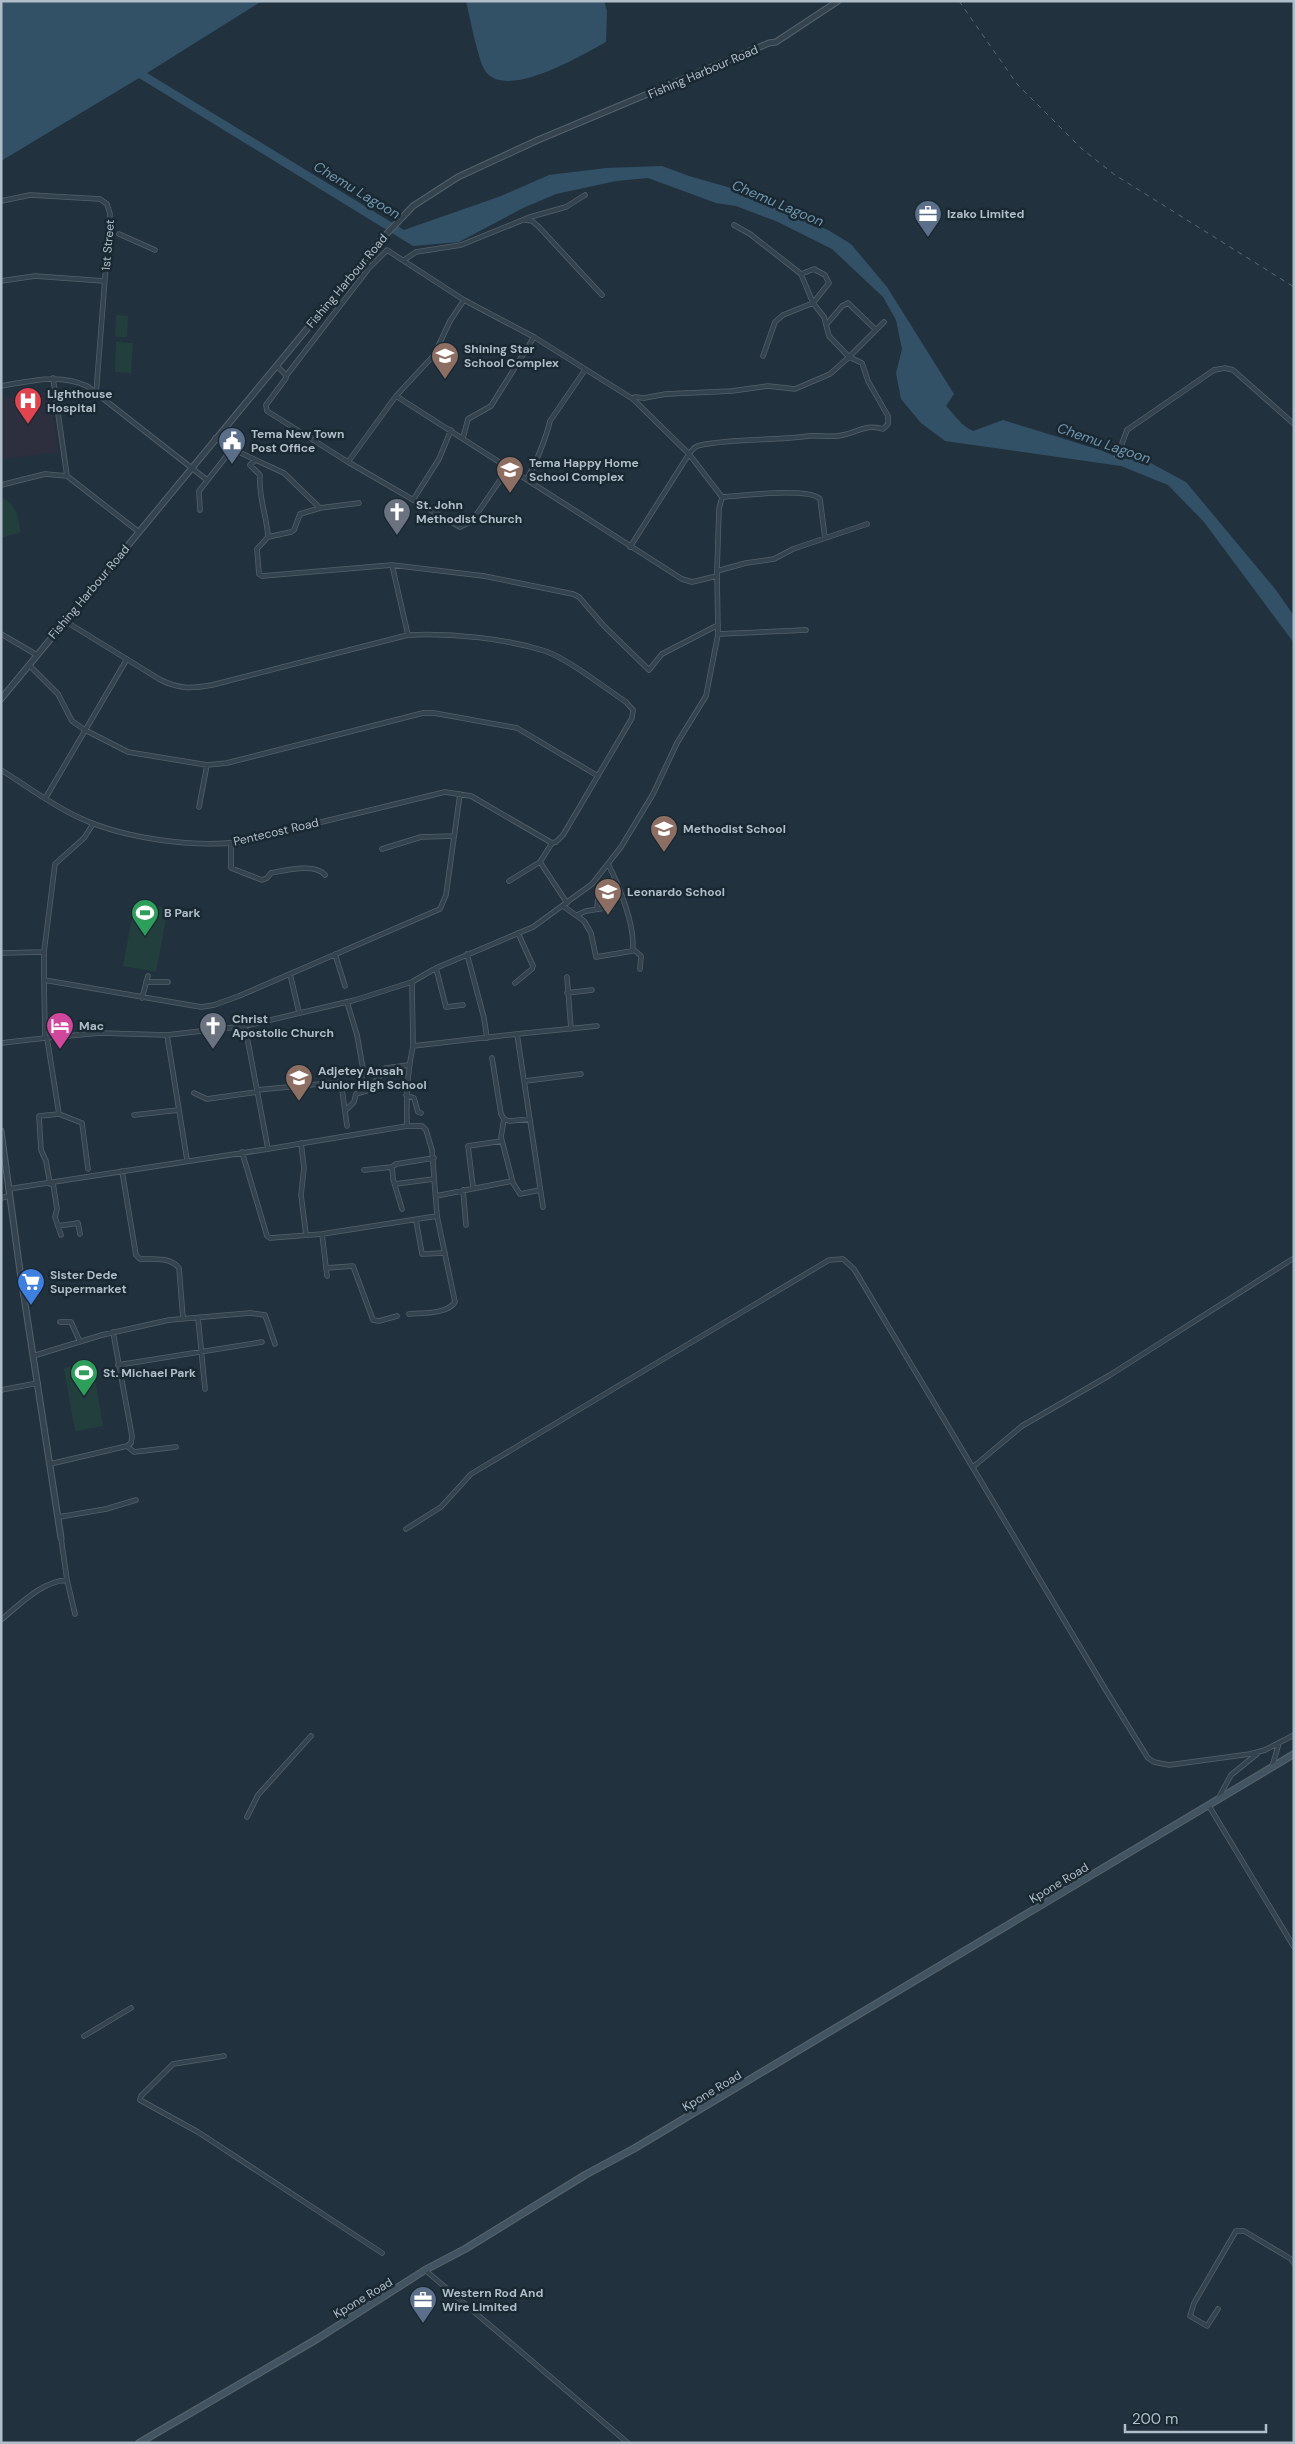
<svg xmlns="http://www.w3.org/2000/svg" width="1295" height="2444" font-family="'DM Sans',sans-serif">
	<rect width="100%" height="100%" fill="#21323e"/>
	<path fill="#2d2e3e" d="M50,391l8,61 -57,7v-61z"/>
	<path fill="#233f3d" d="M116,315l12,1 -1,21h-12z
		M116,342l17,1 -2,30 -16,-1z
		M1,498c16,5 17,20 20,34l-20,6z
		M135,902l33,6 -12,64 -33,-6z
		M92,1363l11,63 -28,5 -11,-63z"/>
	<path fill="#335166" d="M1,1h261l-115,72 257,157 97,-34 48,-21 57,-7 56,-2 27,10 49,14 51,25 39,15 23,14 36,43 67,107 -8,12c9,9 15,20 27,25l30,-11 100,31 16,7 26,2 41,22 90,108 18,26v27l-90,-121 -36,-37 -47,-19 -176,-25 -24,-18 -20,-24 -5,-26 6,-24 -6,-29 -13,-23 -51,-48 -54,-27 -42,-16 -20,-3 -68,-25 -32,3 -60,13 -33,14 -64,34 -46,4 -274,-168 -138,83z
		M466,1h138l3,10 -1,31c-24,13 -103,61 -122,27 -7,-14 -14,-51 -18,-68z"/>
	<g fill="none" stroke-linecap="round" stroke-linejoin="round">
		<defs>
			<path id="minor" d="M1,201l29,-6 70,4 7,5 3,10 -14,180
				M525,220l7,1 6,5 64,69
				M119,234l36,16
				M404,260l12,-8 45,-7 69,-28 36,-10 19,-12
				M1,281l34,-5 69,5
				M464,300l-14,21 -16,34 -38,41 286,183 10,3 25,-6
				M826,325l16,-19 6,-3 28,27
				M763,356l12,-34 8,-7 30,-12 16,-20 -4,-8 -11,-6 -13,5
				M277,366l8,8 1,4 -20,27 1,6 81,51 48,-66
				M286,376l83,-108
				M53,378l14,98 72,56
				M1,386c31,-5 57,-13 86,0l120,94
				M633,399l2,-2 9,1 22,-4 66,-3 36,-5 27,3 35,-15 19,-17 -20,-21 -5,-19 -11,-14 -12,-29 -51,-40 -16,-9
				M215,438l17,11 52,24 36,35 39,-5
				M463,438l5,-19 23,-13 43,-69
				M1117,457l10,-27 87,-60 11,-2 8,2 61,54
				M255,460l-5,5 10,10c-2,22 7,41 8,62l-11,12 2,25 3,2 130,-11 16,70
				M348,462l112,65 12,-6 37,-54
				M527,479c9,-16 19,-41 23,-58l35,-51
				M1,485l44,-11 22,2
				M722,497c20,-1 86,-10 98,2l5,39
				M413,500l26,-41 12,-29
				M200,510l-1,-19 33,-42
				M268,537l23,-5 3,-2 6,-16 20,-6
				M630,547l59,-93c4,-5 6,-8 12,-9 35,-7 72,-4 108,-9 11,-1 23,2 34,-1 16,-4 25,-11 40,-6l5,-5v-8l-20,-35 -6,-18 -13,-6 35,-35
				M392,565l92,11 89,18 6,3 25,29 45,44 13,-16 56,-29
				M717,571l29,-8 28,-4 19,-10 74,-25
				M65,621l94,58c19,10 32,10 53,6l196,-50c43,-2 96,3 137,16 23,8 60,37 81,51l7,8 -1,8 -69,117 -7,7 -4,1 -12,19 -31,19
				M1,634l36,21
				M718,634l88,-4
				M29,665l29,29 14,27 13,9 43,22 79,13 20,-2 196,-50h11l83,15 81,48
				M1,770c26,16 52,36 79,48 43,20 113,30 159,24l206,-50 26,4 81,47
				M46,797l81,-138
				M199,807l8,-42
				M93,824l-9,14 -29,26 -11,88v28l157,27 13,-2 25,-9 201,-87 6,-14 14,-101
				M231,843v25l31,12 5,-2 4,-5c15,-3 45,-10 54,2
				M382,849l39,-12 33,-1
				M540,862l27,41
				M563,906l21,15 7,12 5,24 36,-6c5,-22 -14,-68 -24,-87
				M597,909l1,-14 4,-7 15,-3
				M577,915l9,-4 26,-4
				M633,949l8,7 -1,13
				M1,953l43,-1
				M335,954l10,32
				M467,954l17,64 3,20
				M436,968l10,39 17,-2
				M290,974l9,38
				M567,977l4,52
				M44,980l1,58 55,-5 67,2 78,-9 110,-26 57,-18 24,-14 97,-41 59,-43 29,-37 32,-53 24,-51 29,-47 12,-62 -1,-63 2,-62 3,-12 -33,-43 -56,-55 -99,-62 -70,-37 -77,-50 -18,18 -7,-5
				M146,982h22
				M412,982l1,64 104,-12 26,173
				M515,983l17,-14 1,-3 -15,-33
				M567,993l25,-3
				M142,998l6,-22
				M347,1002l10,33 6,34 -3,23
				M517,1034l80,-8
				M167,1035l20,125
				M47,1038l12,76 -20,2 2,34 5,11 4,23
				M1,1043l44,-5
				M492,1058l9,56 3,5 5,2 21,-2
				M525,1081l56,-7
				M257,1090l84,-8 6,44
				M194,1093l13,6 50,-7
				M406,1095l8,3 4,14 3,1
				M345,1111l9,-9 2,-8 13,-4 17,-22 23,-3
				M59,1114l23,9 6,46
				M134,1115l45,-5
				M504,1119l-3,18 12,46 7,11 20,-4
				M407,1126c-1,-27 0,-53 6,-80
				M301,1143l3,25 -3,27 5,40
				M268,1149l139,-23h15l4,4 6,20 5,66 18,86c-7,12 -33,11 -46,12
				M242,1152l25,84 3,2 52,-4 115,-18
				M364,1170l28,-3
				M122,1171l14,84 4,4c12,0 31,-2 39,9l4,50
				M53,1183l4,26 -2,8 6,18
				M395,1184l39,-5
				M473,1187l-5,-41 34,-5
				M8,1189l260,-40 -23,-123
				M463,1190l3,35
				M436,1196l76,-15
				M1,1198l8,-2
				M402,1209l-9,-30 -1,-12 4,-3 38,-6
				M416,1220l6,34 23,-1
				M58,1226l20,-3 2,11
				M322,1234l5,42
				M326,1268l27,-2 20,54 6,1 18,-5
				M198,1318l7,71
				M60,1322h11l9,20
				M33,1356l69,-21 67,-15 81,-7 15,2 10,29
				M118,1365l144,-23
				M1,1390l37,-7
				M127,1446l7,6 42,-5
				M50,1464l77,-18 4,-3 1,-7 -19,-104
				M973,1467l49,-41 88,-51 184,-117
				M59,1517l47,-8 30,-9
				M406,1529l35,-22 30,-33 358,-214 14,-1 11,10 253,423 41,66 6,4 15,3 81,-11 15,-4 29,-15
				M61,1538l6,42 8,34
				M1,1620c18,-15 41,-39 66,-40
				M1272,1767l7,-24
				M1218,1799l13,-24 26,-21
				M1209,1806l85,141
				M247,1817l11,-22 53,-59
				M84,2036l47,-28
				M224,2056l-51,8 -32,32 -1,4 58,32 184,121
				M425,2270l203,173
				M1218,2309l-11,17 -17,-10 4,-13 42,-72h8l47,28 3,4"/>
			<path id="tertiary" d="M1,699l377,-456 35,-37 45,-29 80,-37 231,-97 7,-1 62,-41
				M1,1131l19,140 41,267"/>
			<path id="secondary" d="M139,2443l178,-104 108,-69 40,-21 120,-74 50,-27 659,-394"/>
		</defs>
		<use href="#minor" stroke="#53616b" stroke-width="5.5"/>
		<use href="#tertiary" stroke="#53616b" stroke-width="7"/>
		<use href="#secondary" stroke="#53616b" stroke-width="8"/>
		<use href="#minor" stroke="#35434e" stroke-width="4"/>
		<use href="#tertiary" stroke="#35434e" stroke-width="5"/>
		<use href="#secondary" stroke="#425361" stroke-width="5.5"/>
		<path stroke="#566875" stroke-width="1" stroke-dasharray="5 5" stroke-linecap="butt" d="M959,1l58,83 65,65 33,26 179,112"/>
	</g>
	<defs>
		<symbol id="office-pin" viewBox="-11 -11 22 30"><path d="M0 17L-7.5 6A9.5 9.5 0 1 1 7.5 6Z" fill="#5c6f8a" stroke="#1a2832"/><path d="M-6-3h4V-5.5h4V-3h4V5H-6ZM-1-4.5V-3h2v-1.5ZM-6 0V1H6V0Z" fill="#fff"/></symbol>
		<symbol id="school-pin" viewBox="-11 -11 22 30"><path d="M0 17L-7.5 6A9.5 9.5 0 1 1 7.5 6Z" fill="#8d6e63" stroke="#1a2832"/><path d="M0-5L7-2L0 1L-7-2ZM-4 1L0 2.5L4 1V4Q0 6-4 4Z" fill="#fff"/></symbol>
		<symbol id="hospital-pin" viewBox="-11 -11 22 30"><path d="M0 17L-7.5 6A9.5 9.5 0 1 1 7.5 6Z" fill="#e0444e" stroke="#1a2832"/><path d="M-5-5h3v3.5h4V-5h3V5h-3V1.5h-4V5h-3Z" fill="#fff"/></symbol>
		<symbol id="civic-pin" viewBox="-11 -11 22 30"><path d="M0 17L-7.5 6A9.5 9.5 0 1 1 7.5 6Z" fill="#5c6f8a" stroke="#1a2832"/><path d="M-.6-6.5H3V-4.5H.6V-3L4-1V1h2V6H-6V1h2V-1L-.6-3ZM-1.2 2.5V6h2.4V2.5Z" fill="#fff"/></symbol>
		<symbol id="church-pin" viewBox="-11 -11 22 30"><path d="M0 17L-7.5 6A9.5 9.5 0 1 1 7.5 6Z" fill="#6b7280" stroke="#1a2832"/><path d="M-1.2-6h2.4v3.5h3.3v2.4h-3.3V6h-2.4V-.1h-3.3v-2.4h3.3Z" fill="#fff"/></symbol>
		<symbol id="stadium-pin" viewBox="-11 -11 22 30"><path d="M0 17L-7.5 6A9.5 9.5 0 1 1 7.5 6Z" fill="#2e9e5b" stroke="#1a2832"/><path d="M0-5a6.5 5 0 1 0 0 10a6.5 5 0 1 0 0-10ZM-3.5-1.8h7v3.6h-7Z" fill="#fff"/></symbol>
		<symbol id="hotel-pin" viewBox="-11 -11 22 30"><path d="M0 17L-7.5 6A9.5 9.5 0 1 1 7.5 6Z" fill="#d1479c" stroke="#1a2832"/><path d="M-6-4.5h1.5V1H6V5H4.5V3h-9V5H-6ZM-4 0a1.8 1.8 0 1 1 3.6 0ZM.5 0V-2.5h3Q6-2.5 6 0Z" fill="#fff"/></symbol>
		<symbol id="supermarket-pin" viewBox="-11 -11 22 30"><path d="M0 17L-7.5 6A9.5 9.5 0 1 1 7.5 6Z" fill="#3f7fe0" stroke="#1a2832"/><path d="M-6-5.5h2.5l.6 2H6L4.5 2H-2.5L-4.4-4H-6ZM-1.5 3.2a1.3 1.3 0 1 0 .1 0ZM3 3.2a1.3 1.3 0 1 0 .1 0Z" fill="#fff"/></symbol>
	</defs>
	<g fill-rule="evenodd">
		<use href="#office-pin" x="912" y="198" width="32" height="43"/>
		<use href="#school-pin" x="429" y="340" width="32" height="43"/>
		<use href="#hospital-pin" x="12" y="385" width="32" height="43"/>
		<use href="#civic-pin" x="216" y="425" width="32" height="43"/>
		<use href="#school-pin" x="494" y="454" width="32" height="43"/>
		<use href="#church-pin" x="381" y="496" width="32" height="43"/>
		<use href="#school-pin" x="648" y="813" width="32" height="43"/>
		<use href="#school-pin" x="592" y="876" width="32" height="43"/>
		<use href="#stadium-pin" x="129" y="897" width="32" height="43"/>
		<use href="#hotel-pin" x="44" y="1010" width="32" height="43"/>
		<use href="#church-pin" x="197" y="1010" width="32" height="43"/>
		<use href="#school-pin" x="283" y="1062" width="32" height="43"/>
		<use href="#supermarket-pin" x="15" y="1266" width="32" height="43"/>
		<use href="#stadium-pin" x="68" y="1357" width="32" height="43"/>
		<use href="#office-pin" x="407" y="2284" width="32" height="43"/>
	</g>
	<g text-anchor="middle" stroke-width="5" stroke-linejoin="round" paint-order="stroke">
		<g font-size="12" fill="#b0bec9" stroke="#1a2832">
			<text transform="translate(703 72) rotate(-23)" y="4">Fishing Harbour Road</text>
			<text transform="translate(108 245) rotate(-85)" y="4">1st Street</text>
			<text transform="translate(347 281) rotate(-50)" y="4">Fishing Harbour Road</text>
			<text transform="translate(89 592) rotate(-50)" y="4">Fishing Harbour Road</text>
			<text transform="translate(276 832) rotate(-13)" y="4">Pentecost Road</text>
			<text transform="translate(1059 1883) rotate(-31)" y="4">Kpone Road</text>
			<text transform="translate(712 2091) rotate(-31)" y="4">Kpone Road</text>
			<text transform="translate(363 2298) rotate(-31)" y="4">Kpone Road</text>
		</g>
		<g font-size="12" font-weight="bold" fill="#b0bec9" stroke="#1a2832" text-anchor="start">
			<text x="947" y="218">Izako Limited</text>
			<text x="464" y="353">Shining Star<tspan x="464" dy="14">School Complex</tspan></text>
			<text x="47" y="398">Lighthouse<tspan x="47" dy="14">Hospital</tspan></text>
			<text x="251" y="438">Tema New Town<tspan x="251" dy="14">Post Office</tspan></text>
			<text x="529" y="467">Tema Happy Home<tspan x="529" dy="14">School Complex</tspan></text>
			<text x="416" y="509">St. John<tspan x="416" dy="14">Methodist Church</tspan></text>
			<text x="683" y="833">Methodist School</text>
			<text x="627" y="896">Leonardo School</text>
			<text x="164" y="917">B Park</text>
			<text x="232" y="1023">Christ<tspan x="232" dy="14">Apostolic Church</tspan></text>
			<text x="79" y="1030">Mac</text>
			<text x="318" y="1075">Adjetey Ansah<tspan x="318" dy="14">Junior High School</tspan></text>
			<text x="50" y="1279">Sister Dede<tspan x="50" dy="14">Supermarket</tspan></text>
			<text x="103" y="1377">St. Michael Park</text>
			<text x="442" y="2297">Western Rod And<tspan x="442" dy="14">Wire Limited</tspan></text>
		</g>
		<g font-size="14" font-style="italic" fill="#6e96af" stroke="#1a2832">
			<text transform="translate(357 190) rotate(31)" y="5">Chemu Lagoon</text>
			<text transform="translate(778 203) rotate(23)" y="5">Chemu Lagoon</text>
			<text transform="translate(1104 443) rotate(19)" y="5">Chemu Lagoon</text>
		</g>
	</g>
	<rect width="1295" height="2444" fill="none" stroke="#b0bec9" stroke-width="5"/>
	<path d="M1125 2424v8h141v-8" fill="none" stroke="#b0bec9" stroke-width="2.5"/>
	<text x="1132" y="2424" font-size="15" fill="#b0bec9" stroke="#1a2832" stroke-width="4" paint-order="stroke">200 m</text>
</svg>
